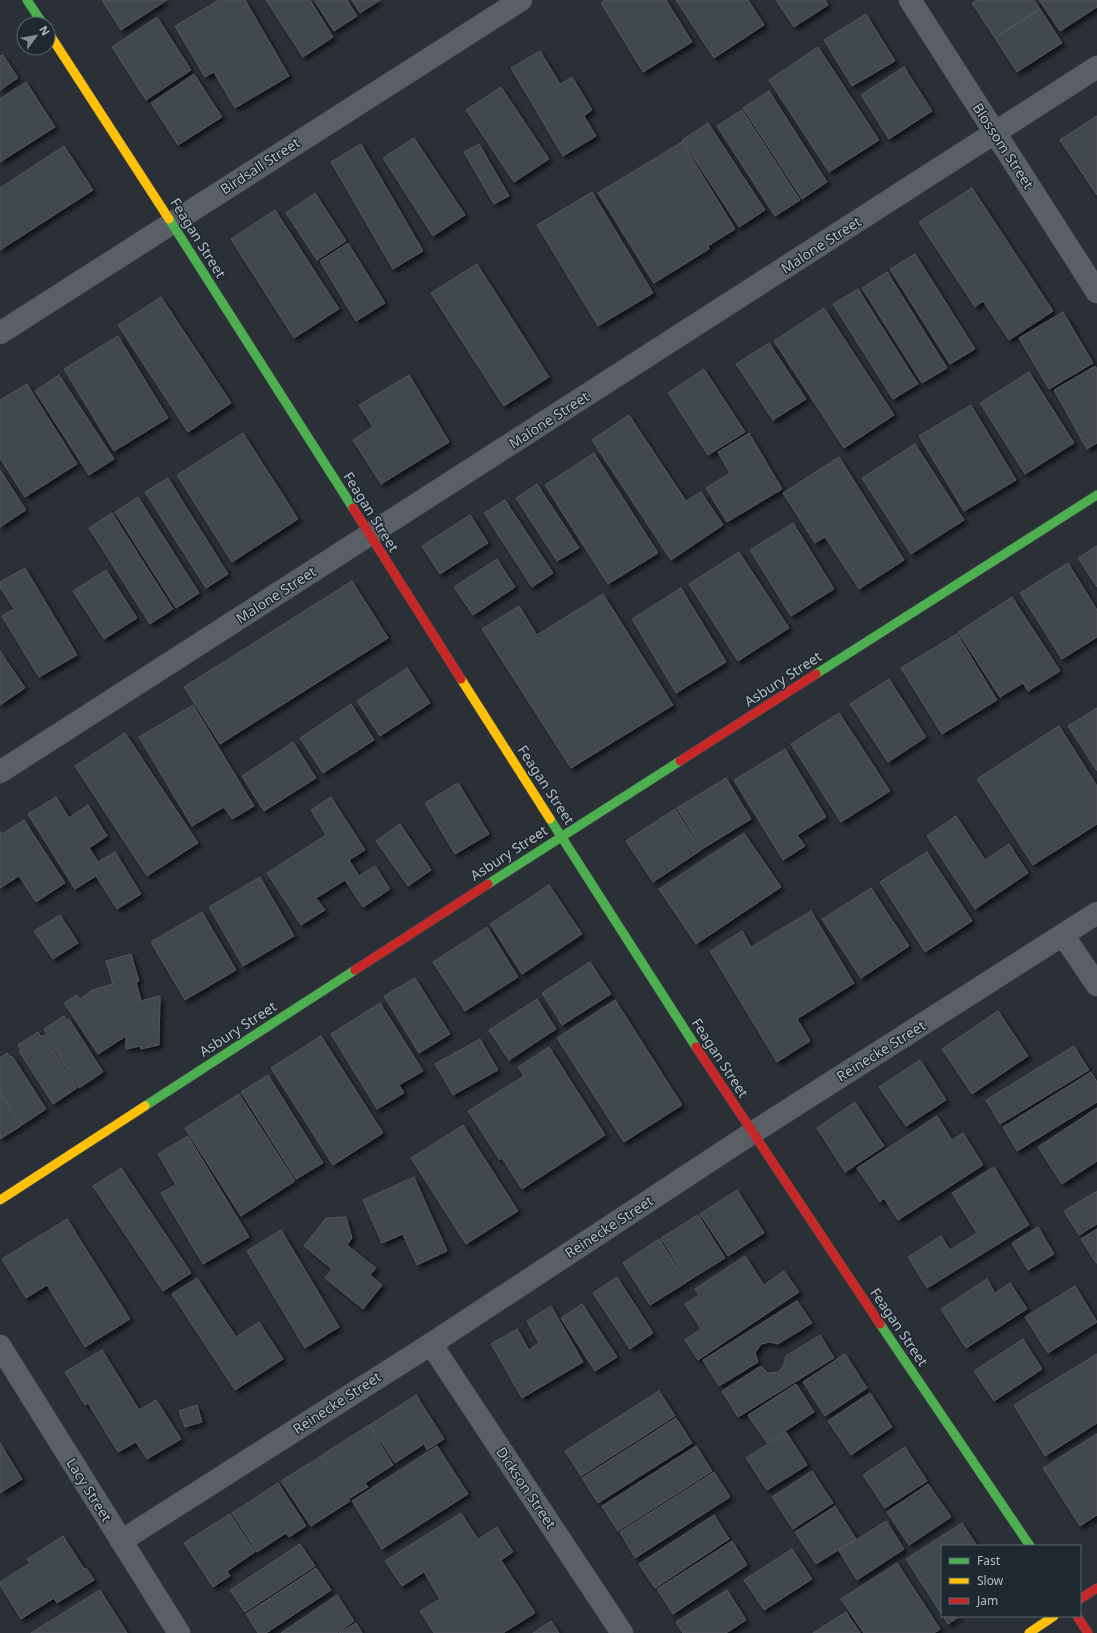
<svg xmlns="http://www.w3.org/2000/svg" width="1097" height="1633" font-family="'Noto Sans',sans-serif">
	<defs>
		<filter id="shadow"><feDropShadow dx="3.5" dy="3.5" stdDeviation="2" flood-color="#0009"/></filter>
	</defs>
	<rect width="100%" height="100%" fill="#2a3036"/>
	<path fill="#42484d" stroke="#52585e" filter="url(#shadow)" d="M102,0h65l-46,30z
		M219,0h26l44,76 -54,32 -21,-36 -9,5 -30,-51z
		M266,0h44l23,37 -30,20z
		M314,0h33l10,16 -23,15z
		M352,0h28l-20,13z
		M605,0h61l26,42 -49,30 -42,-69z
		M676,0h72l16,25 -50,33z
		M776,0h49l3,5 -34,22z
		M977,0h57l6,9 -45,29 -23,-35z
		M1039,0h58v7l-37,24z
		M1040,9l22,34 -45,29 -22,-34z
		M866,14l29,47 -43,25 -28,-46z
		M157,17l34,53 -45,30 -34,-53z
		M818,47l61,93 -50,32 -60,-92z
		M540,51l20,33 12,-7 20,33 -8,6 12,20 -33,20 -52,-88z
		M3,55l15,23 -18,12v-34z
		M904,67l28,44 -43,28 -28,-44z
		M194,74l28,43 -44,28 -27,-42z
		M26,82l29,45 -55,35v-63z
		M501,87l48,72 -35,23 -48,-72z
		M769,91l58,91 -25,17 -59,-91z
		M742,110l58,90 -25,16 -58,-90z
		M1097,116v79l-37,-55z
		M708,123l57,87 -26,17 -57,-87z
		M414,138l51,77 -32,21 -50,-78z
		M682,142l53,87 -27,17 1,3 -55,34 -56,-90z
		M361,144l62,107 -30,18 -62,-107z
		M479,144l30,52 -15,8 -30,-52z
		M64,146l29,44 -93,60v-62z
		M972,188l81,123 -44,29 -26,-39 -8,6 -56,-85z
		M592,192l61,101 -55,33 -61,-101z
		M315,193l31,48 -29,19 -31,-47z
		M275,210l64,99 -45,29 -63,-99z
		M348,243l37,60 -29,18 -36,-60z
		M915,254l60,95 -25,15 -60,-95z
		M477,264l72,113 -45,29 -73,-113z
		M887,272l60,96 -25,15 -60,-95z
		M858,289l60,95 -25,15 -60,-95z
		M161,297l70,106 -43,29 -70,-107z
		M824,308l70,107 -50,33 -70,-107z
		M1063,312l30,51 -44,26 -30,-51z
		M118,336l50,82 -54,33 -50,-82z
		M769,343l37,56 -33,21 -37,-56z
		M1095,366l2,3v74l-10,6 -33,-59z
		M704,369l41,63 -37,23 -40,-62z
		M1029,372l45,71 -49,31 -45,-71z
		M59,375l55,84 -25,16 -54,-84z
		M409,375l40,67 -68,42 -28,-44 20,-13 -14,-22z
		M27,384l50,80 -52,33 -25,-39v-58z
		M971,405l45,75 -52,31 -45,-75z
		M629,415l57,86 15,-9 22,33 -52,35 -79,-120z
		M243,433l55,86 -66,43 -55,-87z
		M749,433l33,56 -55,33 -21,-34 24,-15 -12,-21z
		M915,444l49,76 -53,34 -49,-76z
		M594,453l64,100 -50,31 -63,-99z
		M839,457l65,103 -45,29 -34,-52 -10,6 -32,-50z
		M0,470l26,40 -26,17z
		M168,478l60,96 -22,14 -61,-96z
		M537,484l42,64 -22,13 -41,-63z
		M138,497l61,96 -23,15 -61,-96z
		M505,500l48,73 -21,14 -48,-74z
		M112,513l61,96 -23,15 -61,-96z
		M470,515l18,28 -48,31 -18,-28z
		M793,523l41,66 -43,27 -41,-66z
		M1097,546v41l-19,-29z
		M739,552l50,76 -51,33 -49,-77z
		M497,559l18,28 -42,28 -19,-28z
		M1068,563l29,47v27l-35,22 -42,-66z
		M25,568l52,87 -38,22 -37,-61 12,-7 -14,-22v-5z
		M106,570l31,48 -33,21 -31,-48z
		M352,581l36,57 -168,106 -36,-57z
		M681,588l45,74 -50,31 -44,-74z
		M603,594l70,111 -102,63 -89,-139 37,-23 18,29z
		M1012,597l48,74 -32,20 -5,-8 -23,14 -42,-65z
		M957,634l40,66 -55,34 -41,-66z
		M0,651l25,37 -25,17z
		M407,668l23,35 -50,33 -23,-35z
		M889,679l37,58 -38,25 -38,-58z
		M351,704l23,36 -51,33 -23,-35z
		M193,705l61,101 -22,13 -8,-12 -32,19 -53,-89z
		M1097,708v63l-29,-45z
		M839,713l51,78 -49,31 -50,-78z
		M1059,726l38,60v38l-64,41 -56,-86z
		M125,733l73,110 -51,33 -72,-110z
		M293,742l23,36 -52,33 -22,-35z
		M785,749l41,68 -29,18 8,11 -22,14 -49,-80z
		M726,778l25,41 -49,30 -25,-41z
		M458,783l31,51 -34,20 -30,-51z
		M56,797l13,21 19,-13 19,31 -18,12 9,14 17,-10 26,42 -24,15 -21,-33 -21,13 -47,-75z
		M331,797l34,53 -16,10 10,16 16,-10 15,23 -27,18 -18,-27 -29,18 9,12 -24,15 -34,-52 59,-38 -15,-25z
		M675,809l26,41 -48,32 -27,-41z
		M956,816l29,44 24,-16 19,29 -53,36 -48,-73z
		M24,820l41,63 -29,19 -17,-26 -19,12v-57l2,3z
		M400,824l31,46 -23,16 -32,-45z
		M744,833l37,54 -85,57 -37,-55z
		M927,852l45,69 -47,31 -45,-70z
		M260,877l34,59 -51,30 -34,-59z
		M549,885l33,49 -60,40 -32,-50z
		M871,888l38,58 -48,32 -39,-59z
		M811,911l43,72 -57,36 13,22 -33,21 -67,-111 32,-20 9,16z
		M202,912l34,58 -51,30 -34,-58z
		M60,915l18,28 -25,16 -19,-28z
		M487,927l31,50 -53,34 -32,-49z
		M131,954l8,27 -3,1 5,19 19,-5 -1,49 -18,4 -1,-3 -14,3v-13l-28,18 -34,-51 13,-8 3,4 12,-9 21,-6 -7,-23z
		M590,962l21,32 -49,31 -20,-32z
		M415,978l35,56 -31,19 -35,-57z
		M537,999l19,30 -47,31 -20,-30z
		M615,1000l67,105 -58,37 -67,-104z
		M380,1003l43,68 -24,14 5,8 -27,16 -46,-75z
		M998,1011l30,45 -56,38 -30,-45z
		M64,1016l3,4 2,-1 34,53 -24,16 -34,-53 2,-1 -3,-5z
		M38,1032l3,5 2,-2 34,53 -24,16 -34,-53 2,-1 -3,-5z
		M321,1036l62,97 -50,32 -62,-97z
		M480,1039l18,31 -45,25 -18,-31z
		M1074,1046l15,24 -89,54 -14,-24z
		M549,1047l56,88 -83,54 -20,-31 -2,2 -32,-49 56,-35 -6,-9z
		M7,1053l3,4 2,-1 34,53 -24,16 -22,-34v-33z
		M920,1060l26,40 -40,26 -27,-39z
		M1091,1072l6,10v20l-80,49 -14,-24z
		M268,1075l55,88 -27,16 -55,-87z
		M0,1093l21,33 -21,13z
		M239,1094l56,87 -54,35 -56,-88z
		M855,1102l29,44 -39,26 -28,-44z
		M1097,1108v53l-35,23 -24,-37z
		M937,1116l15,24 11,-7 20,32 -85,55 -14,-22 -4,4 -23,-34z
		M463,1125l55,86 -52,33 -55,-86z
		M188,1136l61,101 -46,27 -42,-71 15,-8 -18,-31z
		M994,1167l35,58 -102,63 -19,-31 33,-21 9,14 27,-17 -25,-40z
		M121,1168l70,105 -28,18 -70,-105z
		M414,1177l33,74 -30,14 -14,-31 -21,9 -19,-43z
		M737,1190l27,43 -36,23 -28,-42z
		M1097,1191v33l-18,11 -15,-24z
		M698,1215l27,43 -37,23 -27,-43z
		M346,1217l6,21 -5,7 29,23 -6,7 12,10 -19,24 -38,-31 7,-9 -28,-23 22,-28z
		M67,1219l63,100 -45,28 -38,-62 -21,13 -24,-39z
		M1038,1227l16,27 -26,16 -16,-27z
		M1097,1229v34h-1l-15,-24z
		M281,1230l58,97 -34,21 -58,-97z
		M659,1239l28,43 -37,23 -27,-42z
		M745,1256l19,29 20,-14 15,21 -101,68 -13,-20 16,-11 -16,-25 14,-9 -4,-6z
		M617,1277l36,56 -23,16 -37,-56z
		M197,1278l39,59 23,-15 24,37 -48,31 -63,-96z
		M987,1279l8,14 15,-10 17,26 -61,39 -25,-39z
		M1075,1286l22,36 -49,31 -23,-36z
		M797,1301l15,22 -34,21 -8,-2 -9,2 -6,9 3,9 -39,24 -16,-26z
		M582,1304l35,53 -22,14 -34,-53z
		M551,1306l32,56 -61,36 -31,-54 26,-15 12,21 10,-7 -12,-22z
		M820,1335l14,23 -96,59 -16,-26 39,-25 7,7 11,-1 5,-8 2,-8z
		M1023,1339l19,30 -48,32 -20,-30z
		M102,1350l37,60 17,-10 25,39 -34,20 -11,-17 -18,10 -30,-49 -3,2 -20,-33z
		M845,1354l22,34 -42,28 -22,-34z
		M1097,1354v69l-52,33 -31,-51z
		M796,1384l18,28 -47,31 -19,-28z
		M659,1391l16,25 -94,60 -16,-25z
		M870,1393l22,34 -41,28 -23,-34z
		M416,1395l28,44 -17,11 -3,-6 -29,19 -25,-38z
		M197,1405l5,17 -17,5 -6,-16z
		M676,1418l16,25 -94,60 -16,-25z
		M369,1425l24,40 -28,18 3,4 -18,11 -28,-43z
		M786,1432l21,33 -40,25 -21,-32z
		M1097,1434v81l-17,11 -37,-58z
		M0,1443l22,36 -22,14z
		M437,1446l31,48 -86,55 -30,-48z
		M696,1446l16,25 -94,60 -16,-25z
		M905,1447l22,34 -42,27 -22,-33z
		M321,1456l29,45 -39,25 -30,-45z
		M812,1471l21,32 -40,26 -21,-32z
		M714,1472l16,25 -95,61 -15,-26z
		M278,1483l28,43 -17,11 -3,-4 -29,19 -25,-39z
		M928,1484l23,33 -42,28 -22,-33z
		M835,1506l21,33 -40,25 -21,-32z
		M461,1513l17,26 19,-12 16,25 -12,8 34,53 -32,20h-69l-14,-22 20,-12 -16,-27 -22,14 -17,-25z
		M230,1514l25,38 -28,19 3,5 -17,11 -29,-44z
		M714,1515l15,24 -74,49 -16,-24z
		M886,1521l18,28 -47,31 -18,-29z
		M962,1523l15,23h-35v69l-36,-56z
		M63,1536l21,33 2,-1 8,12 -37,23 -3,-5 -33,21 -21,-34v-3l30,-19 -3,-4z
		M732,1541l15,24 -74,49 -16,-25z
		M300,1544l15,22 -70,46 -15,-22z
		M792,1549l20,30 -48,31 -20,-30z
		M897,1563l43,66 -6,4h-70l-23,-34z
		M316,1568l15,22 -65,43h-8l-12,-19z
		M100,1590l27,43h-96z
		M727,1590l19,30 -20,13h-43l-7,-11z
		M337,1595l17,26 -17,12h-56z
		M846,1612l14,21h-47z
		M943,1616h17l-12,8z
		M551,1621l8,12h-26z
		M356,1623l6,10h-23z"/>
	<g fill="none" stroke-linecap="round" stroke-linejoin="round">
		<defs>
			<path id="street" d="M910,0l187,292
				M0,333l521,-333
				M0,772l1097,-705
				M1063,935l34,50
				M431,1344l191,289
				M0,1346l179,287
				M121,1541l310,-197 321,-211 345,-220"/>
			<path id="fast" d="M27,0l16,24
				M169,219l184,289
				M816,674l281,-179
				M550,819l146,228
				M488,884l192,-123
				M145,1106l210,-136
				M880,1324l150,222"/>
			<path id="slow" d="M48,32l121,187
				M461,679l89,140
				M0,1200l145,-94
				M1029,1633l25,-17"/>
			<path id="jam" d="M353,508l108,171
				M680,761l136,-87
				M355,970l133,-86
				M696,1047l184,277
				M1080,1599l17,-11
				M1077,1616l11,17"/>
		</defs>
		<use href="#street" stroke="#484c51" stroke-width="23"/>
		<use href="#fast" stroke="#484c51" stroke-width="10"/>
		<use href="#slow" stroke="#484c51" stroke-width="10"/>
		<use href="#jam" stroke="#484c51" stroke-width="10"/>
		<use href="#street" stroke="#595f65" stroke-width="22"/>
		<use href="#fast" stroke="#4caf50" stroke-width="9"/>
		<use href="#slow" stroke="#ffc107" stroke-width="9"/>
		<use href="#jam" stroke="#c62828" stroke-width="9"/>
	</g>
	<g text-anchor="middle" stroke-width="3" stroke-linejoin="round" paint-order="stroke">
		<g font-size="14" fill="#b4bec7" stroke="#1d2831">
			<text transform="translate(1003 146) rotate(57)" y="5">Blossom Street</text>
			<text transform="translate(260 166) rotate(-33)" y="5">Birdsall Street</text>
			<text transform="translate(198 238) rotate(58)" y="5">Feagan Street</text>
			<text transform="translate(821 245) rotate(-33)" y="5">Malone Street</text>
			<text transform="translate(549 420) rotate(-33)" y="5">Malone Street</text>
			<text transform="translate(371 512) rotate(58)" y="5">Feagan Street</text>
			<text transform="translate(276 595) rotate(-33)" y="5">Malone Street</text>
			<text transform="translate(783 679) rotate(-33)" y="5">Asbury Street</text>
			<text transform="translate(546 785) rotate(57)" y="5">Feagan Street</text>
			<text transform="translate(509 853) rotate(-33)" y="5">Asbury Street</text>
			<text transform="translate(238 1029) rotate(-33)" y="5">Asbury Street</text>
			<text transform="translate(881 1051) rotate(-32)" y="5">Reinecke Street</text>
			<text transform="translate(720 1058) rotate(57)" y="5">Feagan Street</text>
			<text transform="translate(609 1227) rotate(-33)" y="5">Reinecke Street</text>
			<text transform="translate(899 1327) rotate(56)" y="5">Feagan Street</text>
			<text transform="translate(337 1403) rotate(-33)" y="5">Reinecke Street</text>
			<text transform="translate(526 1488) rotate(56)" y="5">Dickson Street</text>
			<text transform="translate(89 1490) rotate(58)" y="5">Lacy Street</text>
		</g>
	</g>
	<rect x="941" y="1545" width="140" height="72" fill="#1d2831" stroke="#59646d"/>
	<rect x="949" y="1558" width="20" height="6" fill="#4caf50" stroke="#59646d"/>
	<text x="977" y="1565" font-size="12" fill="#b4bec7">Fast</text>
	<rect x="949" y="1578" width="20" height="6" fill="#ffc107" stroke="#59646d"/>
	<text x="977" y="1585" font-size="12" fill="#b4bec7">Slow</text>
	<rect x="949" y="1598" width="20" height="6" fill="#c62828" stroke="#59646d"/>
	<text x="977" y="1605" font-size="12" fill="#b4bec7">Jam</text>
	<g transform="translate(36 36) rotate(58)"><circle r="19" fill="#1d2831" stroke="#59646d"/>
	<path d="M0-3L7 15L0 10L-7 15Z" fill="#848c94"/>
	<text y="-6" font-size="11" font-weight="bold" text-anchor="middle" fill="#b4bec7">N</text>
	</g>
</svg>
